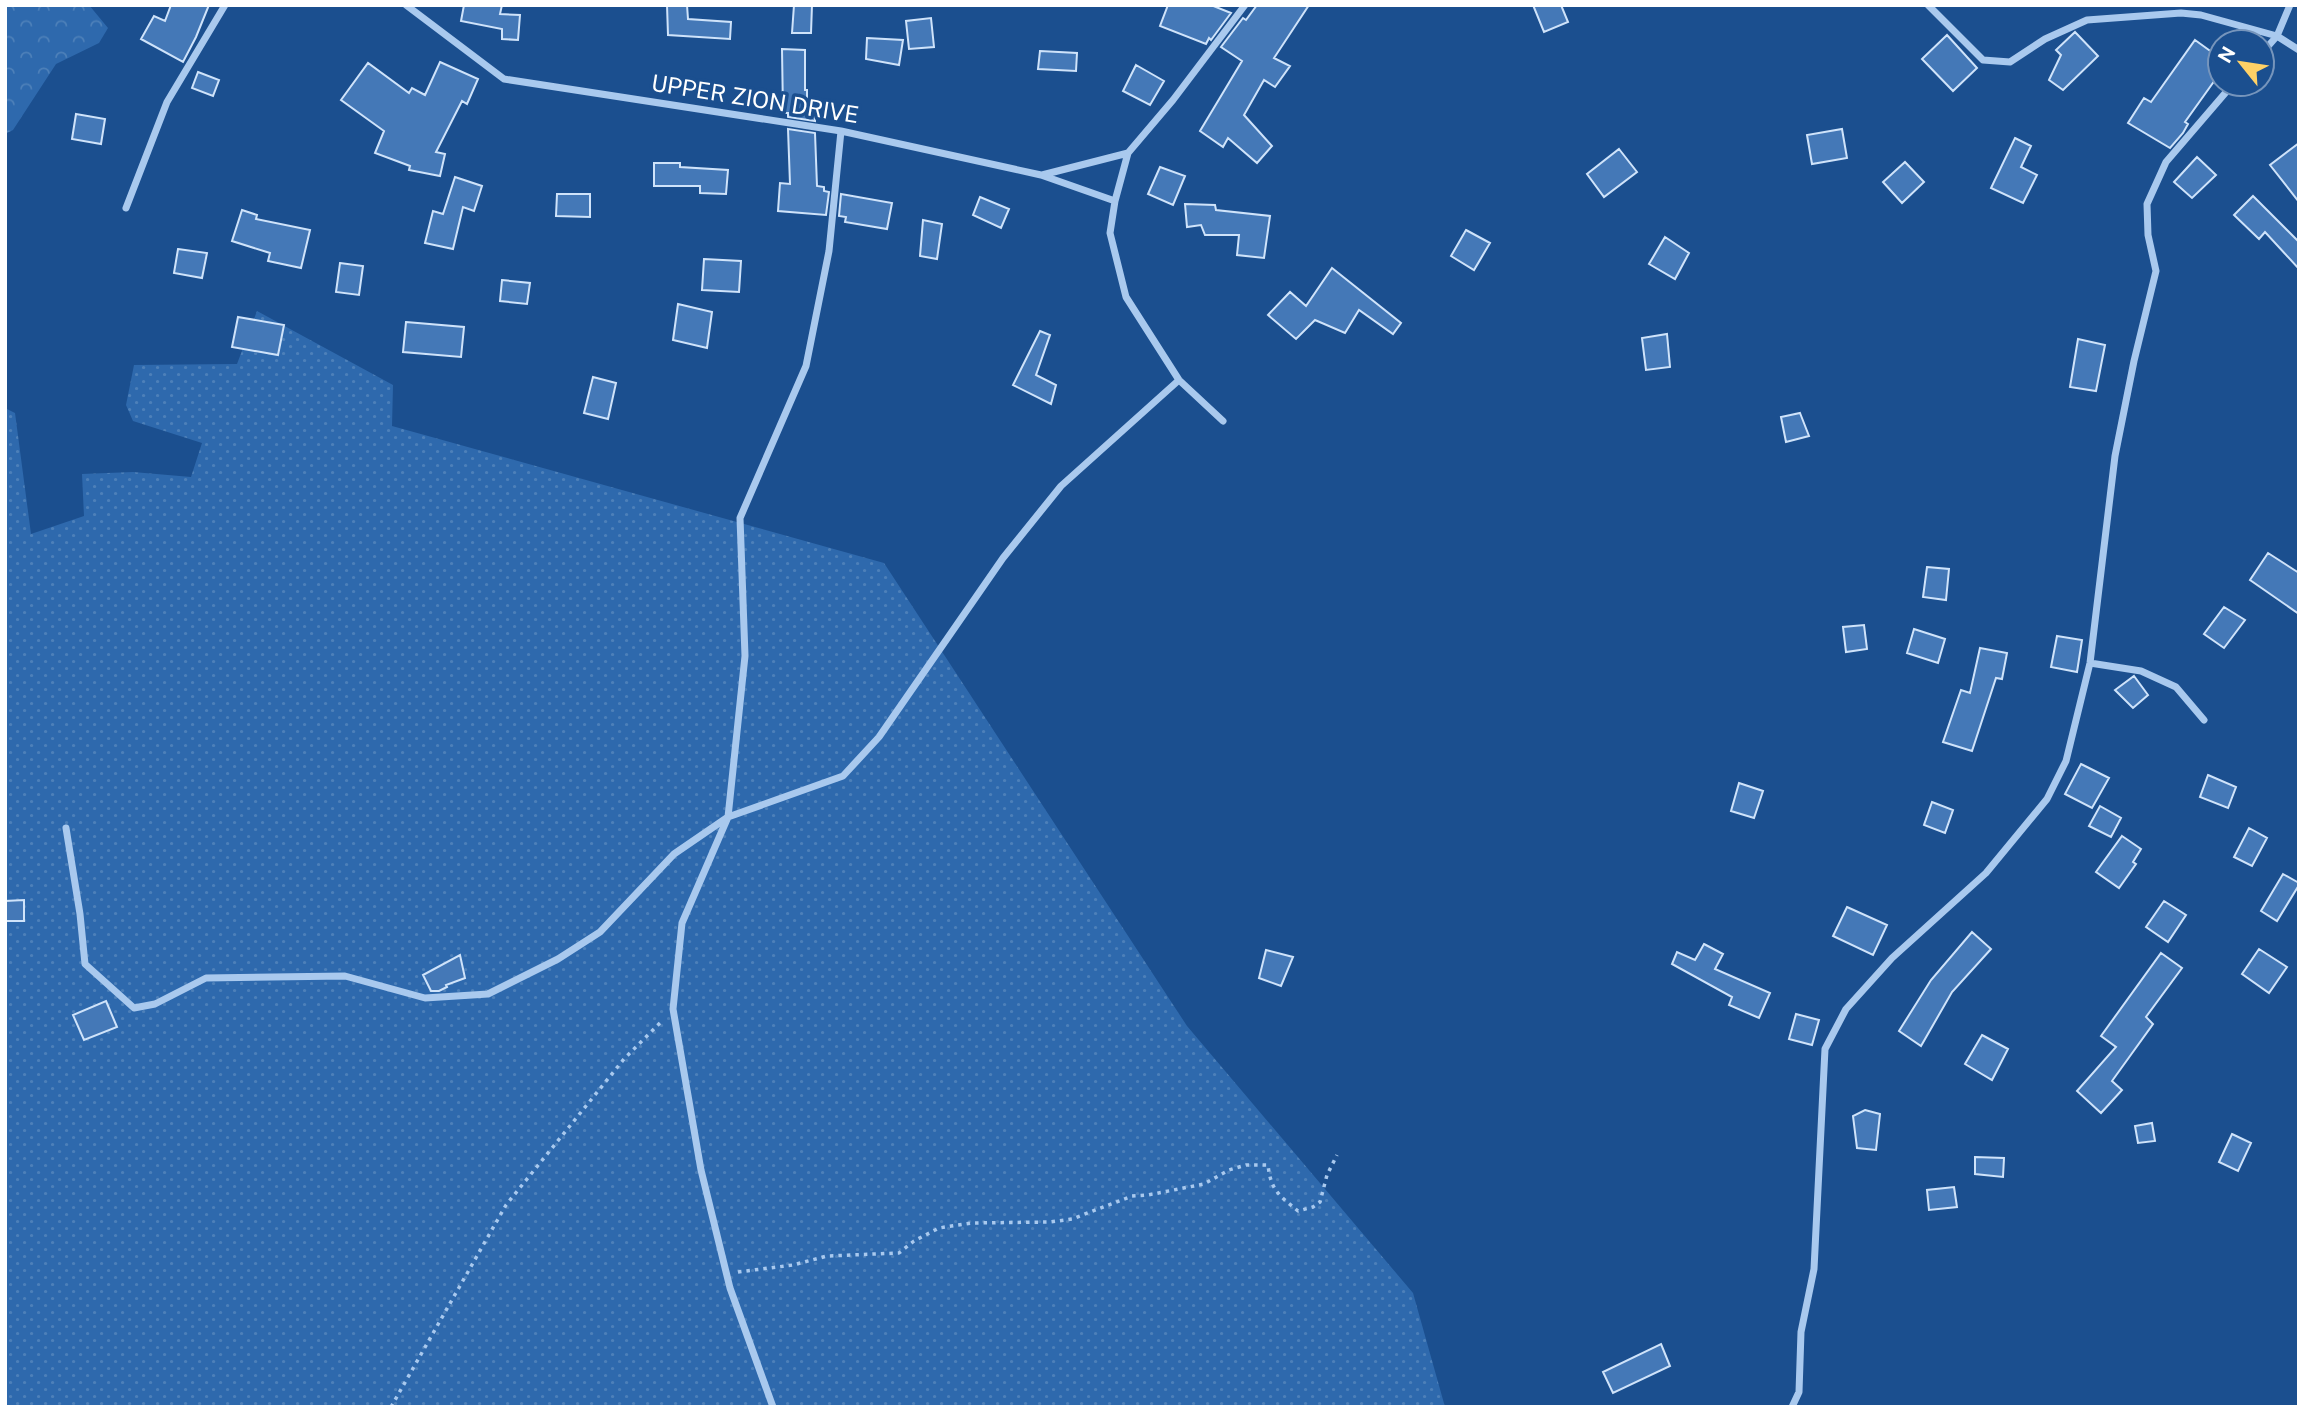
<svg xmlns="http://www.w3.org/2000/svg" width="2304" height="1412" font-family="'Public Sans',sans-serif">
	<defs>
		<pattern id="grass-dots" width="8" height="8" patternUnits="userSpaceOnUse" patternTransform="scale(1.75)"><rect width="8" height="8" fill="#2e69ad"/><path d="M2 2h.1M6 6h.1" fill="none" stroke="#4d80b9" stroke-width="1.8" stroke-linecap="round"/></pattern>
		<pattern id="forest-crowns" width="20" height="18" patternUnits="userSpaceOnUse" patternTransform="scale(1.75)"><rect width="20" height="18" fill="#2e69ad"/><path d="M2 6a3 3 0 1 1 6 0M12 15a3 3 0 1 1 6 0" fill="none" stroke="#4d80b9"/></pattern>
	</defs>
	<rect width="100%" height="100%" fill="#1b4f8f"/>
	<path fill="url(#grass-dots)" d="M257,311l136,74 -1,41 492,137 303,463 226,267 32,114h-1440v-999l10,5 16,121 53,-18 -2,-42 51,-2 58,5 11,-34 -69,-22 -7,-16 8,-40 103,-1z"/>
	<path fill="url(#forest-crowns)" d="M5,5h84l19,23 -9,15 -43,21 -43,66 -8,4z"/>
	<path fill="#4478b7" stroke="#cfe3fa" stroke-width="2" d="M171,5h38l-13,32 -13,25 -42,-23 13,-23 11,5z
		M464,5h38l-2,9 20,1 -2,25 -16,-1v-10l-41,-8z
		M667,5h20l1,14 43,3 -1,17 -62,-4z
		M794,5h18l-1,28h-19z
		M1168,5h43l20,8 -20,27 -2,-2 -3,6 -46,-18z
		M1257,5h52l-35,53 16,8 -15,21 -11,-7 -20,35 28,31 -15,17 -29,-25 -5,9 -23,-16 42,-70 -21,-14 22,-29 3,2z
		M1533,5h28l7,17 -24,10z
		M931,18l3,29 -25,2 -3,-28z
		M2075,32l23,24 -35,34 -14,-10 12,-25 -5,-5z
		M1947,35l30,33 -24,23 -31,-32z
		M867,38l36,2 -4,25 -33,-6z
		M2195,40l25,18v15l-35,49 3,2 -5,9 -13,15 -42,-25 16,-25 7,4z
		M782,49l23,1v40h2v11h7l1,20 -27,-4v-4h-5z
		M1040,51l37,2 -1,18 -38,-2z
		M440,62l38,17 -11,25 -5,-3 -26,51 9,2 -5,22 -31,-6 1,-4 -35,-13 9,-22 -43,-31 27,-37 41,30 3,-5 13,7z
		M1136,65l28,16 -14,24 -27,-14z
		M198,72l21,8 -6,16 -21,-8z
		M76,114l29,5 -4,25 -29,-5z
		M788,129l27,4 2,53 7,1v4l5,1 -3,23 -48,-4 2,-28 10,1z
		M1842,129l5,29 -35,6 -5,-29z
		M2015,138l16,8 -10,21 16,8 -14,28 -32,-15z
		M2299,143v59l-29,-37z
		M1619,149l18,23 -33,25 -17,-23z
		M2197,157l19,18 -24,23 -18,-16z
		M1905,162l19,20 -22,21 -19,-21z
		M654,163h26v4l48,3 -2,24 -26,-1v-7h-46z
		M1160,167l25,9 -12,29 -25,-11z
		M455,177l27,9 -8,25 -11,-4 -10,42 -28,-6 8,-32 10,3z
		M557,194h33v23l-34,-1z
		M841,194l51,9 -5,26 -42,-7 1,-5 -7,-1z
		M2253,196l46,46v27l-34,-37 -6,7 -25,-24z
		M980,197l29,12 -8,19 -28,-13z
		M1185,204l30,1 1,5 54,6 -6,42 -27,-3 2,-20h-34l-4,-10 -14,2z
		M242,210l15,5 -1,4 54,11 -9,38 -33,-7 2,-8 -38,-12z
		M923,220l19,4 -5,35 -17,-3z
		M1466,230l24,13 -16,27 -23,-14z
		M1665,237l24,16 -14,26 -26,-15z
		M178,249l29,4 -5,25 -28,-5z
		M704,259l37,2 -2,31 -37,-2z
		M340,263l23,3 -4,29 -23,-3z
		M1332,268l69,55 -8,11 -34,-24 -14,23 -30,-13 -19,19 -28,-24 22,-23 16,14z
		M502,280l28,3 -3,21 -27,-3z
		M678,304l34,8 -5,36 -34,-8z
		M238,317l46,8 -6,30 -46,-8z
		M406,322l58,5 -3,30 -58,-5z
		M1040,331l10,4 -14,40 20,10 -5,19 -38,-19z
		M1667,334l3,33 -24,3 -4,-32z
		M2078,339l27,6 -9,46 -26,-4z
		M593,377l23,6 -8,36 -24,-6z
		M1800,413l9,23 -23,6 -5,-25z
		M2268,553l31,20v41l-49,-34z
		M1927,567l22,2 -3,31 -23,-3z
		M2224,607l21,13 -21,28 -20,-14z
		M1864,625l3,24 -21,3 -3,-25z
		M1914,629l31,10 -7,24 -31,-10z
		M2057,636l25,4 -5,32 -26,-5z
		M1980,648l27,5 -5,26 -6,-1 -24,73 -29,-9 18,-52 9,3z
		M2134,676l14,19 -15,13 -18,-18z
		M2081,764l28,14 -17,30 -27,-14z
		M2208,775l28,12 -8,21 -28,-11z
		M1739,783l24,8 -9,27 -23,-7z
		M1932,802l21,8 -8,23 -21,-8z
		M2100,806l21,12 -10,19 -22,-11z
		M2249,828l18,10 -15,28 -18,-9z
		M2122,836l19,13 -8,13 3,2 -17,24 -23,-16z
		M2283,874l16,9v2l-22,36 -16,-10z
		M24,900v21h-19v-20z
		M2164,901l22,14 -18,27 -22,-15z
		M1847,907l40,18 -14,30 -40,-19z
		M1972,932l19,17 -39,43 -31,54 -22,-15 32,-51z
		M1704,944l19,10 -8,15 55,24 -11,25 -30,-13 3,-8 -60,-33 5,-12 18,8z
		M2259,949l28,18 -18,26 -27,-19z
		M1266,950l27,7 -12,29 -22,-8z
		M2161,953l21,15 -36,49 7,7 -41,57 10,9 -21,23 -24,-22 39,-44 -15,-11z
		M460,955l5,23 -19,7 1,2 -8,4h-8l-8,-16z
		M106,1001l11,26 -33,13 -11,-25z
		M1796,1014l23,6 -7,25 -23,-6z
		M1982,1035l26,14 -16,31 -27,-16z
		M1865,1110l15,4 -4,36 -19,-2 -4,-32z
		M2152,1123l3,18 -17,2 -3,-17z
		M2232,1134l19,9 -13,28 -19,-9z
		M1975,1157l29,1 -1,19 -28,-3z
		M1954,1187l3,20 -28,3 -2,-20z
		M1661,1344l9,22 -57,27 -10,-21z"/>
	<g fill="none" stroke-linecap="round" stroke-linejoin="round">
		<path stroke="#a9c9ee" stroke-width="3.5" stroke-dasharray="3.5 5" stroke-linecap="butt" d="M738,1272l55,-7 34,-9 72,-3 15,-12 25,-13 32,-5 79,-1 22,-3 60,-23 16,-1 56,-11 25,-14 17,-5h22c3,26 11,30 30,46l15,-4 7,-5 7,-27 10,-20
			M391,1407l115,-202 118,-146 38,-38"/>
		<path stroke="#a9c9ee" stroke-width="7" d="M406,5l98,74 337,52 200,44 74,26
			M1928,5l55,55 27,2 35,-23 42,-19 94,-7 20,2 76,21 22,14
			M2262,53l15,-17 13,-31
			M1042,175l86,-22
			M126,208l41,-106 58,-97
			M1223,421l-44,-41 -53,-83 -16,-64 5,-32 13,-48 45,-53 72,-95
			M2090,663l51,8 35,16 28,33
			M66,828l14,86 5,50 49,44 21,-4 51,-26 139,-2 80,22 63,-4 70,-35 42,-27 74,-78 54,-37 115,-41 36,-39 124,-179 58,-72 118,-106
			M773,1407l-43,-119 -29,-118 -28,-161 9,-86 46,-106 17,-161 -5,-138 66,-152 23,-115 12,-120
			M1792,1407l7,-15 2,-60 13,-63 11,-220 21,-40 46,-51 94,-85 61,-74 19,-38 24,-98 25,-207 19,-95 22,-90 -8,-36 -1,-31 19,-42 67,-78"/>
	</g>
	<g text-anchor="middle" stroke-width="7" stroke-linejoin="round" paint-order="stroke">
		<g font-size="23" fill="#fff" stroke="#1b4f8f">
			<text transform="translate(755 99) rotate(9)" y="8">UPPER ZION DRIVE</text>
		</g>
	</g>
	<rect width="2304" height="1412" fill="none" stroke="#ffffff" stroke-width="14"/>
	<g transform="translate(2241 63) rotate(300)"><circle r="33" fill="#1b4f8f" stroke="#7695bc" stroke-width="2"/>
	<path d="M0-5L12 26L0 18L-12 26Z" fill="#ffd166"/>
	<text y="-10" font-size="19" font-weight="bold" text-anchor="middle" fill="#ffffff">N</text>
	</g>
</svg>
